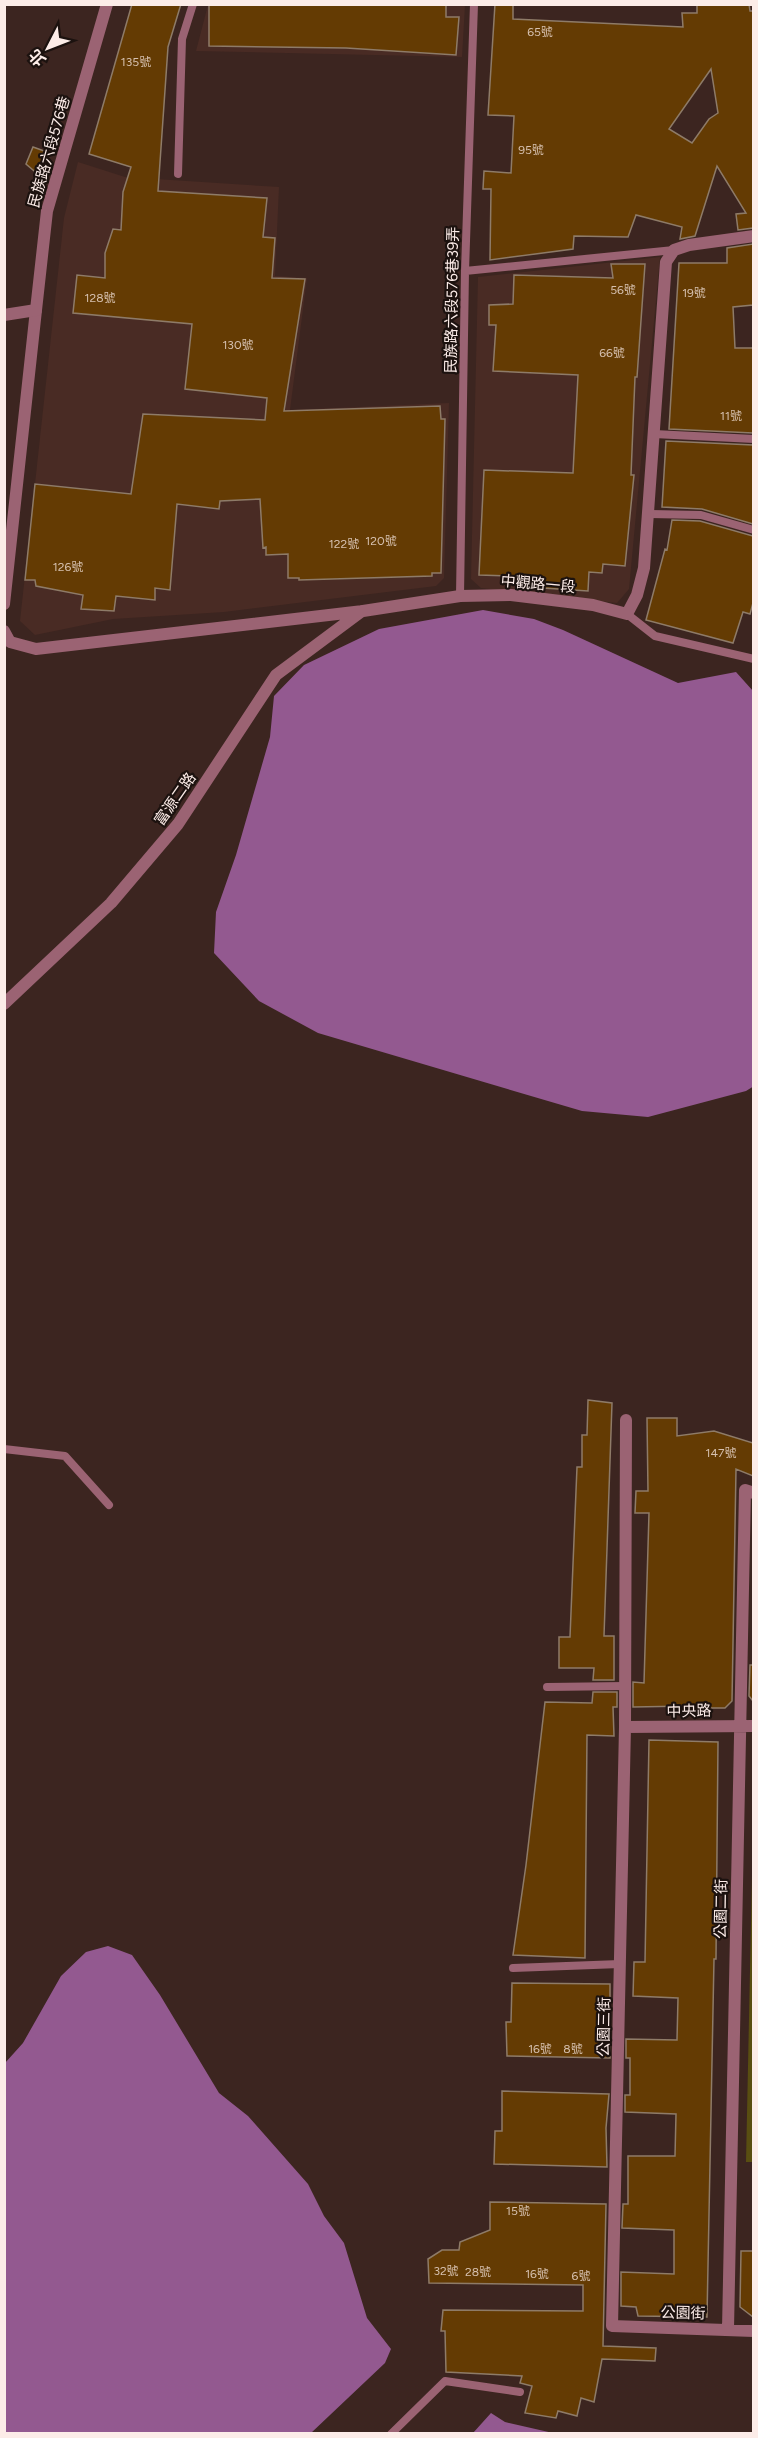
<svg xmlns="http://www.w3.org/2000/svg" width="758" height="2438" font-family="Figtree,'Noto Sans TC',sans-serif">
	<rect width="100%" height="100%" fill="#3c2520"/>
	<path fill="#492b24" d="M208,5h257l-3,52 -266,-6z
		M78,162l47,15 154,10 -4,89 32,2 -17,132 159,-7 -5,175 -8,8 -212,26 -111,7 -78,16 -15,-14 44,-403z
		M660,257l-31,332 -12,14 -136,-15 -10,-9 7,-302z"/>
	<path fill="#594e11" d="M753,1827v335h-7z"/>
	<path fill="#935990" d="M483,610l51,9 29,11 115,53 58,-11 17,19 1,395 -8,5 -98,26 -66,-6 -264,-78 -59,-32 -45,-48 2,-41 20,-57 34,-118 4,-41 30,-31 75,-36z
		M108,1946l24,9 28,40 59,98 29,23 60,68 16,32 20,27 23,75 24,31 -6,14 -74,70h-306v-370l18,-20 38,-67 25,-24z
		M491,2413l14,9 48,11h-80z"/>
	<path fill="#643b03" stroke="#8e7b68" stroke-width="1.5" fill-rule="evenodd" d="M132,4h49l-13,43 -10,144 109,7 -4,39 12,1 -3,40 33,1 -21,132 156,-5 1,13h4l-4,154h-9v3l-133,4v-2h-11v-24l-22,1v-8l-3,1 -3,-49 -40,2 -1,8 -42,-5 -7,86 -15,-2v12l-39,-4 -2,15 -33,-2 2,-14 -47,-9 -1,-6h-10l10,-96 96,10 12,-80 122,6 2,-22 -82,-9 7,-65 -119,-11 4,-38 28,3v-25l8,-24 8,1 2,-38 8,-25 -42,-13z
		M209,4h237v13h13l-3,38 -110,-7 -137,-2z
		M495,4h18v15l170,8 -1,-14h15v-9h52l1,7h3v217l-15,2 -2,-16 10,-1 -29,-47 -22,70 -15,3 2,-12 -46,-12 -8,22 -54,-1 -1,13 -83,11 1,-71h-8l1,-18 27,2 3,-57 -26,-1zM711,69l7,44 -9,6 -17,24 -23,-14z
		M33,147l14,5 -7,24 -14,-12z
		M753,244v61l-20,2 2,41h18v85l-84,-4 10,-166h48v-15z
		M611,264h34l-8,113h-2l-4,98h3l-9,91 -22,-2 -1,9 -13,-1 -1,19 -45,-3 -1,-11 -63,-2 5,-105 89,3 5,-98 -85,-4 3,-46h-7v-20l24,-1 1,-29 99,3z
		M666,441l87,4v79l-51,-15 -40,-2z
		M672,520l28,1 53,15v67l-3,11 -7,-2 -10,31 -87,-23 19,-71 2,1z
		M588,1400l24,3 -8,233h10v44h-21l1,-12h-35v-31h11l7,-170h5v-32h5z
		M647,1418h30v18l37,-5 39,12v33l-17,-7 -4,232 -7,7h-37v-2l-55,1v-25l11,1 5,-170h-14l1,-22h12z
		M750,1665h3v36l-4,-5z
		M593,1692h24v15h-4l1,29 -27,-1 -2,223 -72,-3 13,-90 19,-163 47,1z
		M649,1740l69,2 -2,217h-2l-7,358 -69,-1 -2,-9 -15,-1v-34l53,2v-44l-52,-2 1,-24h5v-48h47l1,-42 -51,-2v-17h5v-37h-4v-19l51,1 1,-42 -45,-2 1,-34h11z
		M512,1983l98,1v74l-103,-2 -1,-34h5z
		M502,2091l107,3 -3,34 1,39 -113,-3 1,-33h7z
		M490,2202l116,2 -3,142 53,2 -1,13 -53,-2 -8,43 -13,-4 -4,18 -19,-5 -2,7 -31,-5 7,-27 -12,-3 2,-7 -76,-4 -1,-41h-4l2,-21 140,1v-26l-154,-2 -1,-24 14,-9h17l1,-8 30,-12z
		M741,2251h12v66l-13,-10z"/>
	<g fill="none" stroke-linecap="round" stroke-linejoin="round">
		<path stroke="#9b6373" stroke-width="8" d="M178,174l4,-135 11,-35
			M465,271l209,-21
			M654,434l100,5
			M650,514l51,1 53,15
			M460,596l5,-325 9,-267
			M627,614l28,22 99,23
			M4,1449l61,7 44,49
			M547,1687l78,-1
			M513,1968l107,-4
			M391,2434l54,-53 75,11"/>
		<path stroke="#9b6373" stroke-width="12" d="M4,604l32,-294
			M4,631l6,11 26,7 327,-38 97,-15 51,-1 82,10 34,9 10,-19 7,-27 22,-306 8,-12 15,-5 65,-9
			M4,1004l107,-101 67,-79 98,-149 86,-64
			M626,1420l-1,307 -13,599 142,5
			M625,1727l129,-1
			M728,2329l17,-839 9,3"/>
		<path stroke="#9b6373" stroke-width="12" d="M4,315l32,-5 11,-99 60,-207"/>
	</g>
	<g text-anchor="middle" stroke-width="4.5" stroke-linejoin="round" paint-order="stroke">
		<g font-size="12" fill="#d6c0af">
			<text x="540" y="36">65號</text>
			<text x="136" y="66">135號</text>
			<text x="531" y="154">95號</text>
			<text x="623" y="294">56號</text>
			<text x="694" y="297">19號</text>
			<text x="100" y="302">128號</text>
			<text x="238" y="349">130號</text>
			<text x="612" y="357">66號</text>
			<text x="731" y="420">11號</text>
			<text x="381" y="545">120號</text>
			<text x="344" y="548">122號</text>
			<text x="68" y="571">126號</text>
			<text x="721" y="1457">147號</text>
			<text x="540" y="2053">16號</text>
			<text x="573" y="2053">8號</text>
			<text x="518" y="2215">15號</text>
			<text x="446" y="2275">32號</text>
			<text x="478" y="2276">28號</text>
			<text x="537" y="2278">16號</text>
			<text x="581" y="2280">6號</text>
		</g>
		<g font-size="15" fill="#fcece8" stroke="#1c120f">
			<text transform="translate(49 152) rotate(-74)" y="5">民族路六段576巷</text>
			<text transform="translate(452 300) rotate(-89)" y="5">民族路六段576巷39弄</text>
			<text transform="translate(538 584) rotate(5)" y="5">中觀路一段</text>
			<text transform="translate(175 799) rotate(-55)" y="5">富源二路</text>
			<text transform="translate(689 1711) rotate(-1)" y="5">中央路</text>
			<text transform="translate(721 1909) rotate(-89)" y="5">公園二街</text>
			<text transform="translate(604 2027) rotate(-89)" y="5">公園三街</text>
			<text transform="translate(683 2313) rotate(1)" y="5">公園街</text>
		</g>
	</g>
	<rect width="758" height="2438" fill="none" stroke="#fcece8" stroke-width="12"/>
	<g transform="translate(48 48) rotate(228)" stroke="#1c120f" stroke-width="4.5" paint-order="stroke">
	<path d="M0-4.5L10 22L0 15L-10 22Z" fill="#fcece8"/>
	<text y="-9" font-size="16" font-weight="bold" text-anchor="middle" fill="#fcece8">北</text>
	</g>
</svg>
